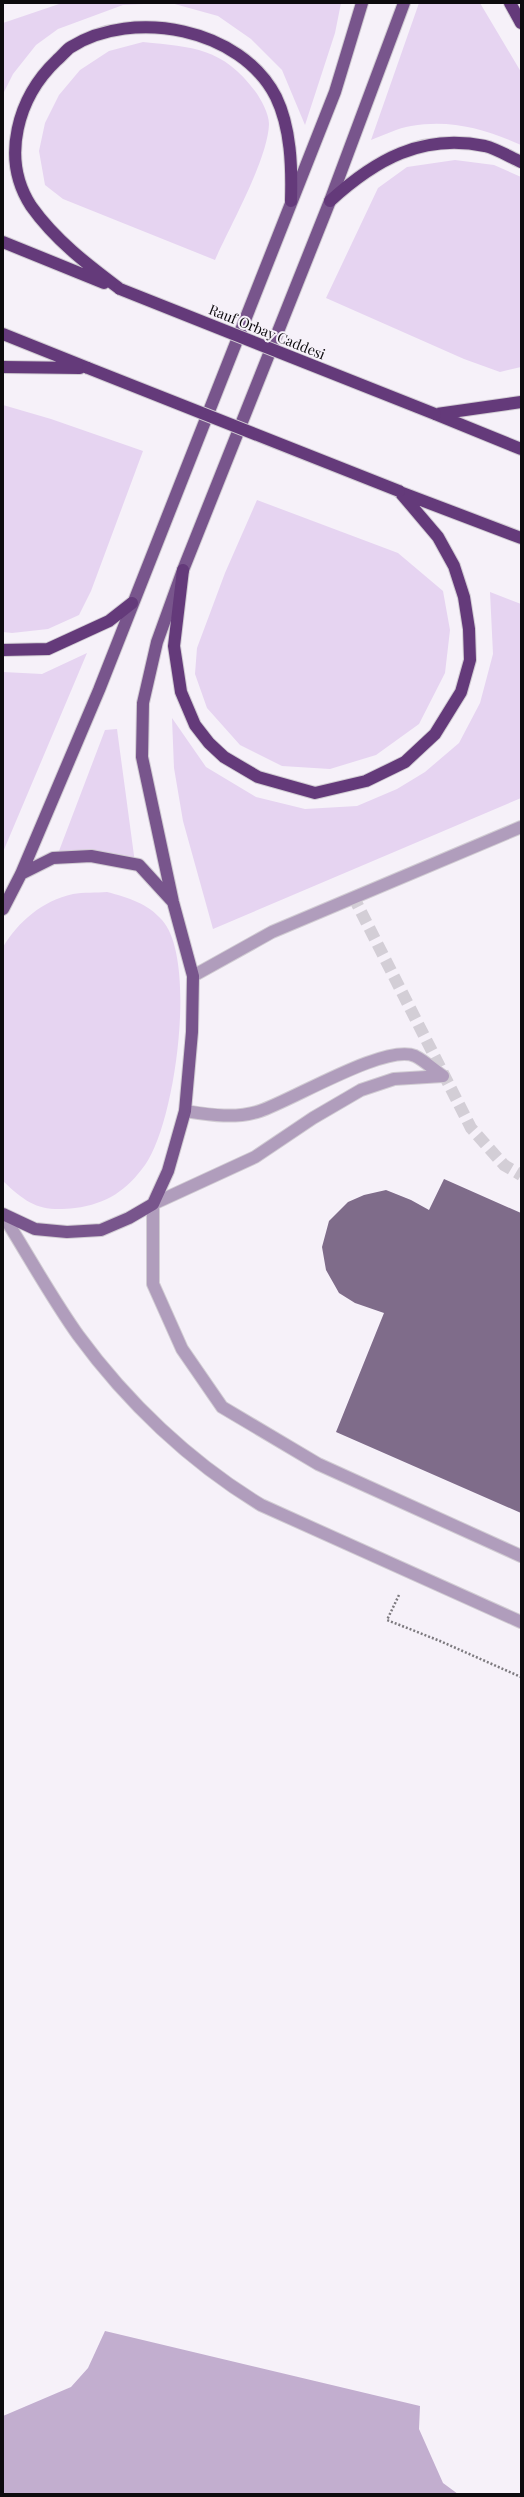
<svg xmlns="http://www.w3.org/2000/svg" width="524" height="2497" font-family="'Playfair Display',serif">
	<rect width="100%" height="100%" fill="#f6f1f9"/>
	<path fill="#e6d4f1" d="M62,3h102l-41,2 -65,24 -22,16 -23,29 -10,20v-71z
		M171,3h170l-6,30 -30,92 -23,-55 -31,-31 -33,-23z
		M419,3h61l41,69v73c-36,-16 -70,-26 -110,-19 -13,2 -27,9 -40,14z
		M143,42c50,5 80,6 112,49 6,8 14,23 14,33 -1,35 -39,102 -54,136l-152,-61 -18,-14 -6,-34 6,-28 14,-28 21,-25 29,-19z
		M455,160l39,5 27,12v190l-21,5 -36,-13 -138,-61 52,-110 29,-21z
		M3,405l48,14 92,32 -52,140 -12,24 -31,14 -36,4 -9,-1z
		M257,500l141,53 45,38 7,39 -5,43 -26,51 -43,31 -46,14 -48,-3 -42,-21 -33,-37 -12,-34 2,-26 28,-75z
		M490,592l31,12v194l-308,131 -30,-108 -9,-53 -2,-50 34,49 50,30 49,12 52,-3 40,-17 28,-17 34,-29 21,-40 13,-49z
		M87,653l-84,199v-180l39,2z
		M117,729l18,134 -76,-12 46,-121z
		M107,892c22,6 40,11 55,28 36,40 13,204 -17,245 -18,25 -38,39 -70,43 -34,4 -47,-3 -72,-27v-234c16,-26 39,-46 70,-53 10,-2 23,-1 34,-2z"/>
	<path fill="#c2aecf" d="M105,2331l315,75 -1,23 24,54 15,11h-455v-78l68,-29 17,-19z"/>
	<path fill="#7f6c8a" d="M444,1179l77,34v300l-185,-81 48,-119 -29,-10 -16,-10 -13,-23 -4,-23 7,-26 19,-19 16,-7 22,-5 25,10 18,10z"/>
	<g fill="none" stroke-linecap="round" stroke-linejoin="round">
		<path stroke="#d3ced6" stroke-width="12" stroke-dasharray="12 6" stroke-linecap="butt" d="M353,896l118,232 33,37 17,10"/>
		<defs>
			<path id="minor" d="M193,976l79,-44 249,-105
				M443,1076l-49,3 -33,11 -48,28 -58,39 -102,47v80l29,65 40,58 96,57 203,92
				M185,1111c26,4 50,8 75,0 33,-11 126,-68 155,-55 10,5 19,14 28,20
				M3,1215c25,40 48,82 75,120 49,67 112,127 183,170l260,117"/>
			<path id="major" d="M21,874l32,-16 38,-2 48,9 33,36
				M3,909l18,-35 78,-184 86,-218 150,-380 27,-89
				M3,1214l32,15 32,3 34,-2 28,-12 24,-14 15,-33 17,-60 7,-79 1,-56 -20,-74 -31,-145 1,-54 14,-61 26,-72 147,-369 74,-198"/>
			<path id="highway" d="M510,3l11,20
				M330,201c45,-41 92,-68 155,-55 12,3 25,11 36,16
				M3,242l101,41
				M120,289c-32,-24 -65,-49 -89,-83 -31,-48 -13,-109 26,-146 5,-4 9,-10 14,-13 62,-39 170,-19 205,50 15,31 16,70 15,104
				M3,334l85,34
				M3,367l77,1
				M435,414l86,35
				M437,414l84,-12
				M400,492l121,46
				M183,570l-9,76 7,46 14,33 14,18 15,14 34,20 57,16 51,-12 39,-19 30,-28 26,-42 9,-32 -1,-31 -5,-32 -10,-31 -16,-29 -39,-46
				M3,650l45,-1 61,-28 23,-18"/>
		</defs>
		<use href="#minor" stroke="#d1ccd3" stroke-width="14"/>
		<use href="#major" stroke="#d1ccd3" stroke-width="14"/>
		<use href="#highway" stroke="#d1ccd3" stroke-width="14"/>
		<path stroke="#7d7a7f" stroke-width="2.5" stroke-dasharray="2 2" stroke-linecap="butt" d="M399,1595l-12,25 53,21 81,36"/>
		<use href="#minor" stroke="#b09dbc" stroke-width="12"/>
		<use href="#major" stroke="#78558c" stroke-width="12"/>
		<use href="#highway" stroke="#643a7a" stroke-width="12"/>
		<defs>
			<path id="highway-bridge" d="M120,289l315,125
				M88,368l311,123"/>
		</defs>
		<use href="#highway-bridge" stroke="#d1ccd3" stroke-width="14" stroke-linecap="butt"/>
		<use href="#highway-bridge" stroke="#643a7a" stroke-width="12"/>
	</g>
	<g text-anchor="middle" stroke-width="4" stroke-linejoin="round" paint-order="stroke">
		<g font-size="14" fill="#0d0b0e" stroke="#f6f1f9">
			<text transform="translate(267 332) rotate(22)" y="5">Rauf Orbay Caddesi</text>
		</g>
	</g>
	<rect width="524" height="2497" fill="none" stroke="#0d0b0e" stroke-width="8"/>
</svg>
